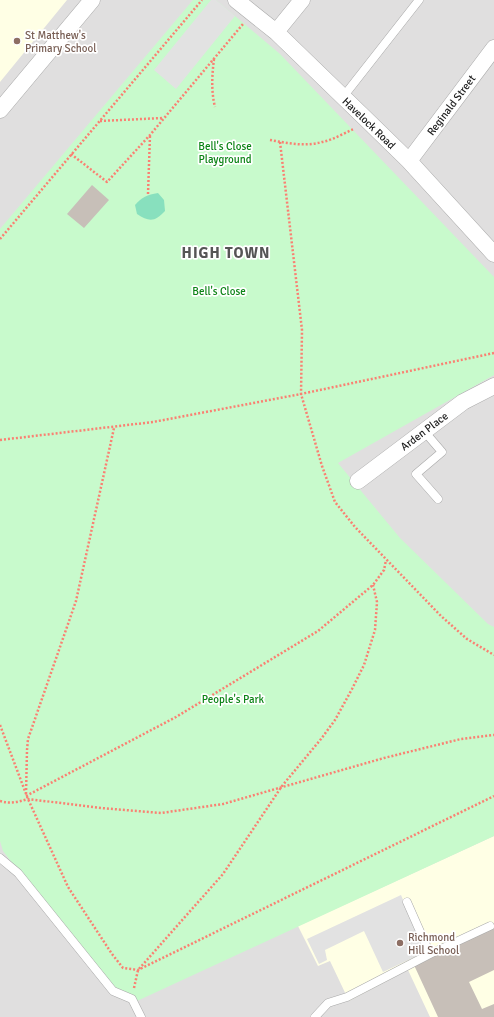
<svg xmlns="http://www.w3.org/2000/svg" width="494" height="1017" font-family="Signika,sans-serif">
	<rect width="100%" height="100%" fill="#f2efe9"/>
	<path fill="#e0dfdf" d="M0,0h494v1017h-494z"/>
	<path fill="#ffffe5" d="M0,0h67l-67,82z
		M494,836v181h-64l-22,-47 -59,31 -19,-40 -12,5 -20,-40z"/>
	<path fill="#c8facc" d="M193,0h23l64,54 214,223v98l-156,88 62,75 88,86 6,3v209l-357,165 -14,-1 -10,-5 -110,-144 -3,-10v-612z"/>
	<path fill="#88e0be" d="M158,193l6,7 1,11c-10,11 -16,11 -28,3l-2,-9c7,-8 12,-10 23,-12z"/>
	<path fill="#e2e2e2" d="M211,0h5l19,16 -59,73 -22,-19z
		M401,895l24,57 -42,20 -19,-41 -39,19 2,10 -8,4 -12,-25z"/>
	<path fill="#c7bfb8" d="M92,185l17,15 -25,28 -17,-14z
		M494,928v42l-25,12 13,27 12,-5v13h-56l-24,-52z"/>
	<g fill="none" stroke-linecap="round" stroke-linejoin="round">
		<defs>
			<path id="service" d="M343,97l76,-97
				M424,431l18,21 -26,22 22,25
				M0,858l18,15 95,118 19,8 9,18
				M430,954l60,-28
				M315,1017l13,-14 19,-6 83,-43 -23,-52"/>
			<path id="minor" d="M236,0l40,32 92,89 41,40 85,93
				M276,32l26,-32
				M0,110l92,-110
				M409,161l85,-113
				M358,481l105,-79 31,-16"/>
		</defs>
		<use href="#service" stroke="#a9a9a9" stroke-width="9"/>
		<use href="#minor" stroke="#a9a9a9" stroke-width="17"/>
		<path stroke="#fa8072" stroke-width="2.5" stroke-dasharray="2 2" stroke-linecap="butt" d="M214,59c-2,16 -3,32 1,48
			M100,121l63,-3
			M270,140c17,3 35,7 52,2 11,-2 22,-9 32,-13
			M280,142l22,188 -1,64 21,72 13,36 20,25 86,89 26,23 27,16
			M71,154l36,28 43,-47 93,-111
			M148,194l2,-59
			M0,239l202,-239
			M0,440l153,-18 148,-28 193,-41
			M0,725l28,74 40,88 44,67 11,14 15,2 356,-174
			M26,794l1,-44 1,-11 48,-138 38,-173
			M26,796l150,-79 142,-86 55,-46 11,-15 2,-10
			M0,801c10,3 18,1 28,-2l73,9 60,5 62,-9 161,-46 77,-19 33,-4
			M134,988l4,-18 85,-96 59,-88 39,-47 14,-19 17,-31 12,-24 11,-35 2,-28 -4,-17"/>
		<use href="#service" stroke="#fff" stroke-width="8"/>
		<use href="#minor" stroke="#fff" stroke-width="16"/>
	</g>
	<g fill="#8d6e63" stroke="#fff" stroke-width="1.5">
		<circle cx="17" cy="41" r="4"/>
		<circle cx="400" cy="943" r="4"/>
	</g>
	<g text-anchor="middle" stroke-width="3.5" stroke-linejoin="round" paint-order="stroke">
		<g font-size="11" fill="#785e54" stroke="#fff" text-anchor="start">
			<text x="25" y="39">St Matthew's<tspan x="25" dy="13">Primary School</tspan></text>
			<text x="408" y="941">Richmond<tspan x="408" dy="13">Hill School</tspan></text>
		</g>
		<g font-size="11" fill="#222" stroke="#fff">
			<text transform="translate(451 105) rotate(-53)" y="4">Reginald Street</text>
			<text transform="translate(369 123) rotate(44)" y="4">Havelock Road</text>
			<text transform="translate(424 431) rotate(-37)" y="4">Arden Place</text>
		</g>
		<g font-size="11" fill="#0c8416" stroke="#fff">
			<text x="225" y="150">Bell's Close<tspan x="225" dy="13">Playground</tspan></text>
			<text x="219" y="295">Bell's Close</text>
			<text x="233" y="703">People's Park</text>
		</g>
		<g font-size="15" font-weight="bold" letter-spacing="1" fill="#555" stroke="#fff">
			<text x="226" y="258">HIGH TOWN</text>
		</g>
	</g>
</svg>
